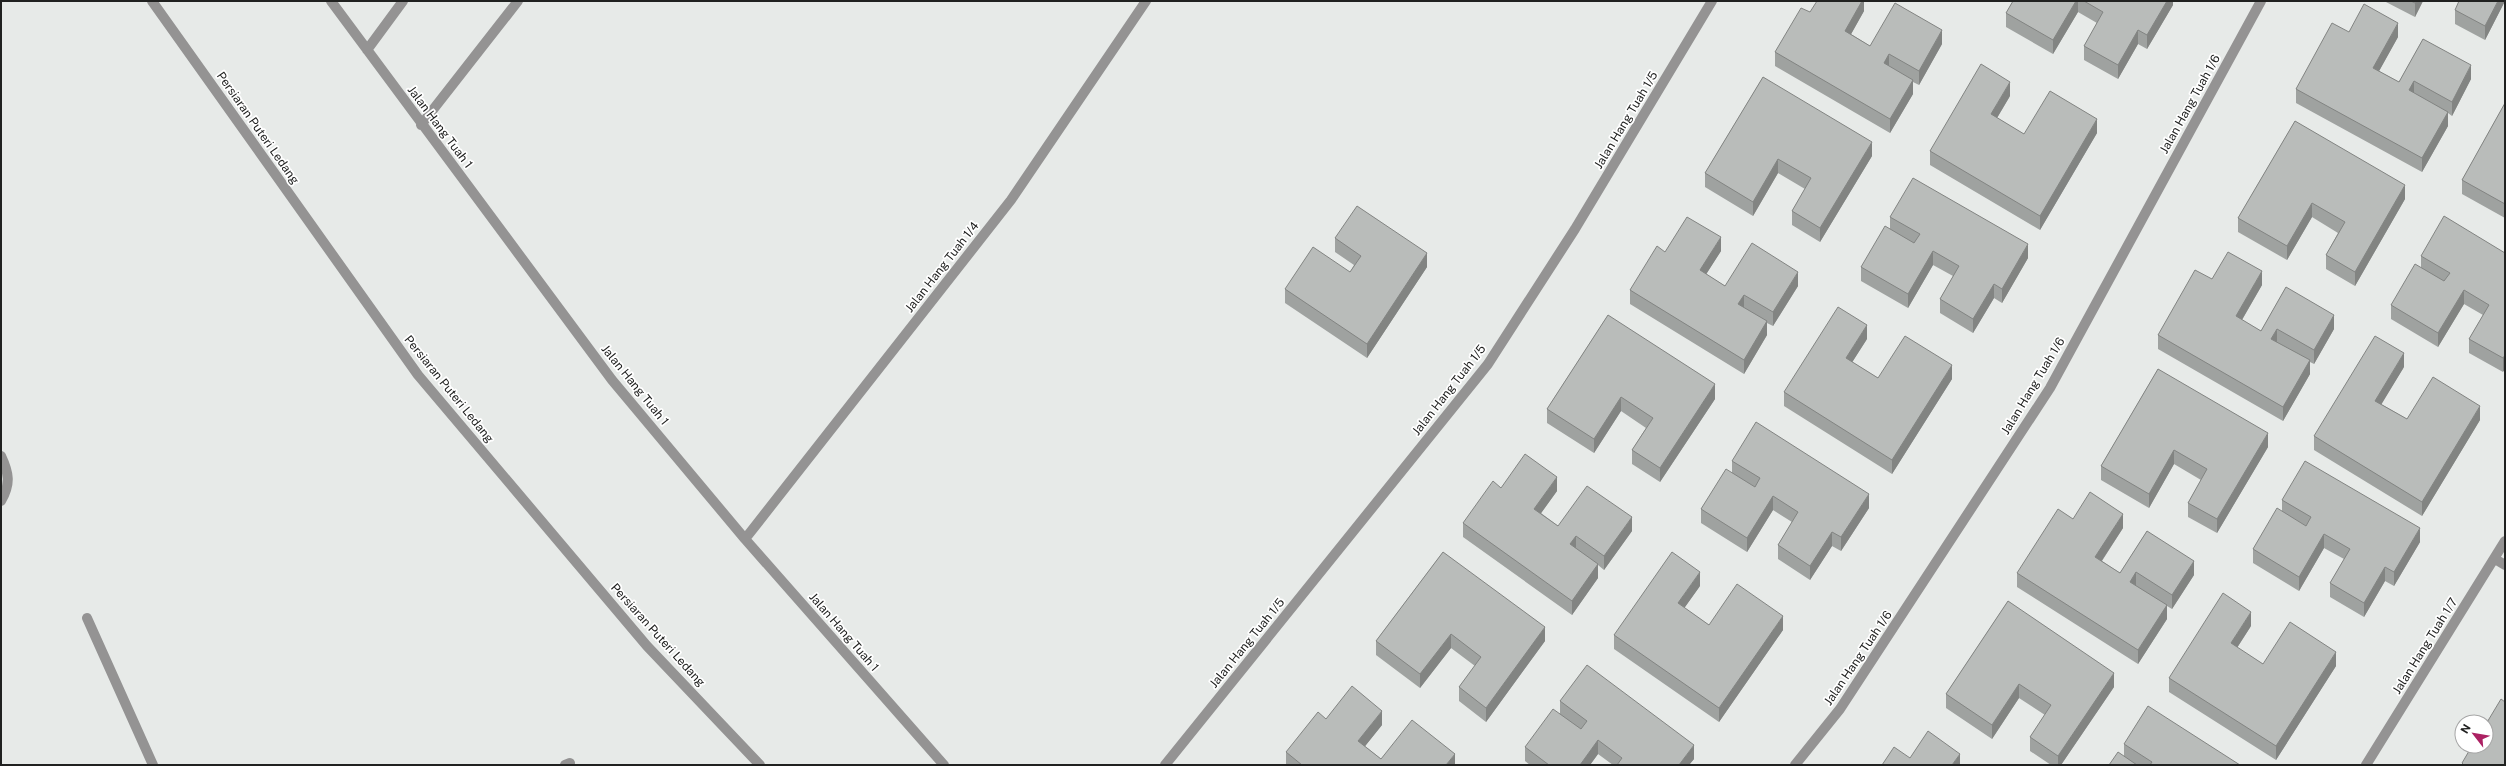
<svg xmlns="http://www.w3.org/2000/svg" width="2506" height="766" font-family="'Public Sans',sans-serif">
	<rect width="100%" height="100%" fill="#e7eae8"/>
	<g fill="none" stroke-linecap="round" stroke-linejoin="round">
		<path stroke="#949393" stroke-width="10" d="M152,1l266,374 229,271 113,119
			M331,1l281,379 133,159 199,226
			M367,50l36,-49
			M421,125l97,-124
			M1,456c8,17 10,28 0,45
			M745,539l266,-339 135,-199
			M2495,559l10,6
			M87,618l66,147
			M565,765l5,-2
			M1165,765l323,-401 87,-135 137,-228
			M1795,765l45,-56 210,-321 211,-387
			M2366,765l139,-224"/>
	</g>
	<path fill="#9fa2a0" d="M1864,1v10l-13,23 19,12 72,-2 -23,41 -6,-3v12l-23,39 -115,-67v-14l35,-40z
		M2013,1h160v4l-26,44 -9,-5 -20,35 -34,-19v-14l13,-23 -19,-11 -25,42 -47,-27v-14z
		M2384,1h39l-8,16z
		M2505,1l-20,39 -30,-16v-14z
		M2349,32l49,5 -19,34 20,11 24,-43 48,40 -19,37 -4,-3v13l-26,46 -126,-69v-14z
		M1763,77l109,79 -52,86 -28,-17v-14l13,-22 -27,-16 -25,43 -48,-29v-14z
		M2010,96l-13,22 27,16 73,-1 -57,97 -110,-65v-14z
		M2505,103v115l-43,-24v-14z
		M2295,121l110,78 -50,87 -29,-17v-14l12,-22 -26,-16 -25,43 -49,-28v-14z
		M1890,217l138,41 -26,45 -8,-5 -21,35 -33,-20v-14l13,-23 -20,-11 -25,43 -47,-27v-14l29,-38z
		M1335,238l92,29 -60,91 -82,-55v-14l65,-17 4,-7 -19,-13z
		M1721,251l-15,23 19,12h73l-25,40 -6,-3v12l-23,39 -114,-70v-14l35,-38z
		M2505,253l-2,119 -34,-19v-14l14,-24 -19,-11 -26,43 -47,-28v-14l30,-38v-11z
		M2212,279l50,6 -20,35 19,11 25,-44 48,42 -20,35 -4,-2v12l-27,47 -125,-72v-14z
		M1608,315l107,84 -55,83 -28,-18v-14l14,-22 -25,-17 -27,42 -47,-30v-14z
		M1867,339l-15,23 26,16 74,1 -60,95 -108,-68v-14z
		M2404,367l-23,37 26,15 73,1 -58,96 -108,-66v-14z
		M2158,369l110,78 -51,86 -29,-16v-14l13,-23 -27,-16 -25,44 -48,-28v-14z
		M1732,461l137,47 -28,43 -9,-5 -22,34 -32,-21v-14l14,-23 -19,-12 -26,42 -46,-29v-14l31,-37z
		M1501,488l56,3 -16,22 17,13 74,5 -28,39 -6,-5v13l-26,37 -109,-78v-14z
		M2282,500l138,42 -26,44 -9,-5 -21,36 -34,-20v-14l14,-24 -20,-11 -25,43 -46,-28v-14l29,-38z
		M2073,519l50,9 -21,33 18,12 27,-42 47,44 -22,34 -5,-3v13l-29,45 -121,-77v-14z
		M1443,552l102,89 -59,81 -27,-21v-14l16,-21 -24,-18 -31,40 -44,-33v-14z
		M1700,586l-16,22 25,17 74,5 -64,92 -105,-73v-14z
		M2008,601l106,86 -53,78h-10l-21,-14v-14l15,-22 -26,-17 -27,41 -46,-31v-14z
		M2251,626l-14,22 26,16 73,2 -60,94 -107,-68v-14z
		M1560,701l134,58 -5,6h-76l-15,-11 -8,11h-60l-5,-4v-14l35,-34z
		M1326,719l56,6 -17,21 16,13 74,6h-169v-13z
		M2124,744l116,21h-131l15,-9z"/>
	<path fill="#828482" d="M1862,1h2v10l-19,34v-14z
		M2076,1h2v11l-25,42v-14z
		M2167,1h6v4l-26,44v-14z
		M2416,1h7l-8,16v-14z
		M2498,1h7l-20,39v-14z
		M2398,23v14l-25,45v-14z
		M1942,30v14l-23,41v-14z
		M2138,30v14l-20,35v-14z
		M1889,54v14l-5,-5z
		M2471,65v14l-19,37v-14z
		M1913,80v14l-23,39v-14z
		M2414,81v14l-5,-5z
		M2010,82v14l-19,32v-14z
		M2448,112v14l-26,46v-14z
		M2097,119v14l-57,97v-14z
		M1872,142v14l-52,86v-14z
		M1778,159v14l-25,43v-14z
		M2405,185v14l-50,87v-14z
		M2312,203v14l-25,43v-14z
		M1721,237v14l-21,33v-14z
		M2028,244v14l-26,45v-14z
		M1933,251v14l-25,43v-14z
		M1427,253v14l-60,91v-14z
		M2262,271v14l-26,45v-14z
		M1798,272v14l-25,40v-14z
		M1994,284v14l-21,35v-14z
		M2464,290v14l-26,43v-14z
		M1744,295v14l-6,-5z
		M2334,315v14l-20,35v-14z
		M1767,321v14l-23,39v-14z
		M1867,325v14l-21,33v-14z
		M2277,329v14l-6,-4z
		M2404,353v14l-29,48v-14z
		M2505,355v14l-2,3v-14z
		M2310,360v14l-27,47v-14z
		M1952,365v14l-60,95v-14z
		M1715,384v15l-55,83v-14z
		M1621,397v14l-27,42v-14z
		M2480,406v14l-58,96v-14z
		M2268,433v14l-51,86v-14z
		M2174,450v14l-25,44v-14z
		M1557,477v14l-23,32v-14z
		M1869,494v14l-28,43v-14z
		M1773,496v14l-26,42v-14z
		M2123,514v14l-28,43v-14z
		M1632,517v14l-28,39v-14z
		M2420,528v14l-26,44v-14z
		M1832,532v14l-22,34v-14z
		M2324,534v14l-25,43v-14z
		M1576,536v14l-6,-6z
		M2194,561v14l-22,34v-14z
		M1598,564v14l-26,37v-14z
		M2385,567v14l-21,36v-14z
		M1700,572v14l-22,31v-14z
		M2136,572v14l-6,-4z
		M2167,605v14l-29,45v-14z
		M2251,612v14l-20,31v-14z
		M1783,616v14l-64,92v-14z
		M1545,627v14l-59,81v-14z
		M1451,634v14l-31,40v-14z
		M2336,652v14l-60,94v-14z
		M2114,673v14l-53,78h-3v-9z
		M2019,684v14l-27,41v-14z
		M1382,711v14l-24,30v-14z
		M1598,740v14l-8,11h-10z
		M1694,745v14l-5,6h-10z
		M1455,754v11h-9z
		M1960,754v11h-8z"/>
	<path fill="#b9bcba" stroke="#828482" d="M1817,1h45l-17,30 25,15 25,-43 47,27 -23,41 -30,-17 -5,9 29,17 -23,39 -115,-67 26,-44 9,4z
		M2013,1h63l-23,39 -47,-27z
		M2084,1h83l-20,34 -9,-5 -20,35 -34,-19 19,-34z
		M2411,1h5l-1,2z
		M2459,1h39l-13,25 -30,-16z
		M2364,4l34,19 -25,45 26,14 24,-43 48,26 -19,37 -38,-21 -5,9 39,22 -26,46 -126,-69 36,-66 17,9z
		M1981,64l29,18 -19,32 33,20 26,-43 47,28 -57,97 -110,-65z
		M1763,77l109,65 -52,86 -28,-17 19,-33 -33,-19 -25,43 -48,-29z
		M2505,103v101l-43,-24z
		M2295,121l110,64 -50,87 -29,-17 19,-33 -33,-19 -25,43 -49,-28z
		M1913,178l115,66 -26,45 -8,-5 -21,35 -33,-20 19,-33 -26,-15 -25,43 -47,-27 24,-41 29,17 6,-9 -30,-17z
		M1357,206l70,47 -60,91 -82,-55 28,-42 37,25 11,-16 -26,-18z
		M2444,216l61,37v102l-2,3 -34,-19 20,-34 -25,-15 -26,43 -47,-28 24,-41 29,17 6,-8 -29,-17z
		M1687,217l34,20 -21,33 25,16 27,-43 46,29 -25,40 -29,-17 -6,9 29,17 -23,39 -114,-70 27,-44 8,6z
		M2228,252l34,19 -26,45 25,15 25,-44 48,28 -20,35 -37,-21 -6,10 39,21 -27,47 -125,-72 37,-65 17,9z
		M1838,307l29,18 -21,33 32,20 27,-42 47,29 -60,95 -108,-68z
		M1608,315l107,69 -55,84 -28,-18 21,-32 -32,-21 -27,42 -47,-30z
		M2375,336l29,17 -29,48 32,18 26,-42 47,29 -58,96 -108,-66z
		M2158,369l110,64 -51,86 -29,-16 19,-34 -33,-19 -25,44 -48,-28z
		M1756,422l113,72 -28,43 -9,-5 -22,34 -32,-21 20,-33 -25,-16 -26,42 -46,-29 25,-40 29,18 5,-9 -28,-17z
		M1525,454l32,23 -23,32 24,17 29,-40 45,31 -28,39 -28,-20 -6,8 28,20 -26,37 -109,-78 30,-42 8,7z
		M2305,461l115,67 -26,44 -9,-5 -21,36 -34,-20 20,-34 -26,-15 -25,43 -46,-28 24,-41 29,18 5,-9 -29,-17z
		M2090,492l33,22 -28,43 25,16 27,-42 47,30 -22,34 -36,-23 -6,10 37,23 -29,45 -121,-77 41,-64 15,10z
		M1443,552l102,75 -59,81 -27,-21 22,-30 -30,-23 -31,40 -44,-33z
		M1672,552l28,20 -22,31 31,22 28,-41 46,32 -64,92 -105,-73z
		M2223,593l28,19 -20,31 32,21 27,-42 46,30 -60,94 -107,-68z
		M2008,601l106,72 -56,83 -28,-19 21,-32 -32,-21 -27,41 -46,-31z
		M1587,665l107,80 -15,20h-62l5,-7 -24,-18 -18,25h-31l-24,-18 28,-38 28,20 6,-8 -27,-20z
		M1352,686l30,25 -24,30 23,18 31,-39 43,34 -9,11h-144l-16,-13 32,-40 8,7z
		M2501,699l4,3v63h-41l-2,-2 10,-17h14v-22z
		M2148,706l92,59h-90l2,-3 -28,-18z
		M1928,731l32,23 -8,11h-70l12,-18 16,11z
		M2118,752l19,13h-28z"/>
	<g text-anchor="middle" stroke-width="3.5" stroke-linejoin="round" paint-order="stroke">
		<g font-size="12" fill="#202120" stroke="#fff">
			<text transform="translate(2190 104) rotate(-61)" y="4">Jalan Hang Tuah 1/6</text>
			<text transform="translate(1626 120) rotate(-59)" y="4">Jalan Hang Tuah 1/5</text>
			<text transform="translate(440 127) rotate(53)" y="4">Jalan Hang Tuah 1</text>
			<text transform="translate(258 128) rotate(55)" y="4">Persiaran Puteri Ledang</text>
			<text transform="translate(942 267) rotate(-52)" y="4">Jalan Hang Tuah 1/4</text>
			<text transform="translate(635 385) rotate(51)" y="4">Jalan Hang Tuah 1</text>
			<text transform="translate(2033 386) rotate(-59)" y="4">Jalan Hang Tuah 1/6</text>
			<text transform="translate(449 389) rotate(51)" y="4">Persiaran Puteri Ledang</text>
			<text transform="translate(1449 390) rotate(-52)" y="4">Jalan Hang Tuah 1/5</text>
			<text transform="translate(844 632) rotate(49)" y="4">Jalan Hang Tuah 1</text>
			<text transform="translate(658 635) rotate(48)" y="4">Persiaran Puteri Ledang</text>
			<text transform="translate(1247 643) rotate(-51)" y="4">Jalan Hang Tuah 1/5</text>
			<text transform="translate(2425 646) rotate(-58)" y="4">Jalan Hang Tuah 1/7</text>
			<text transform="translate(1858 658) rotate(-56)" y="4">Jalan Hang Tuah 1/6</text>
		</g>
	</g>
	<rect width="2506" height="766" fill="none" stroke="#202120" stroke-width="4"/>
	<g transform="translate(2474 734) rotate(301)"><circle r="19" fill="#ffffff" stroke="#a6a6a6"/>
	<path d="M0-3L7 15L0 10L-7 15Z" fill="#ac2163"/>
	<text y="-6" font-size="11" font-weight="bold" text-anchor="middle" fill="#202120">N</text>
	</g>
</svg>
